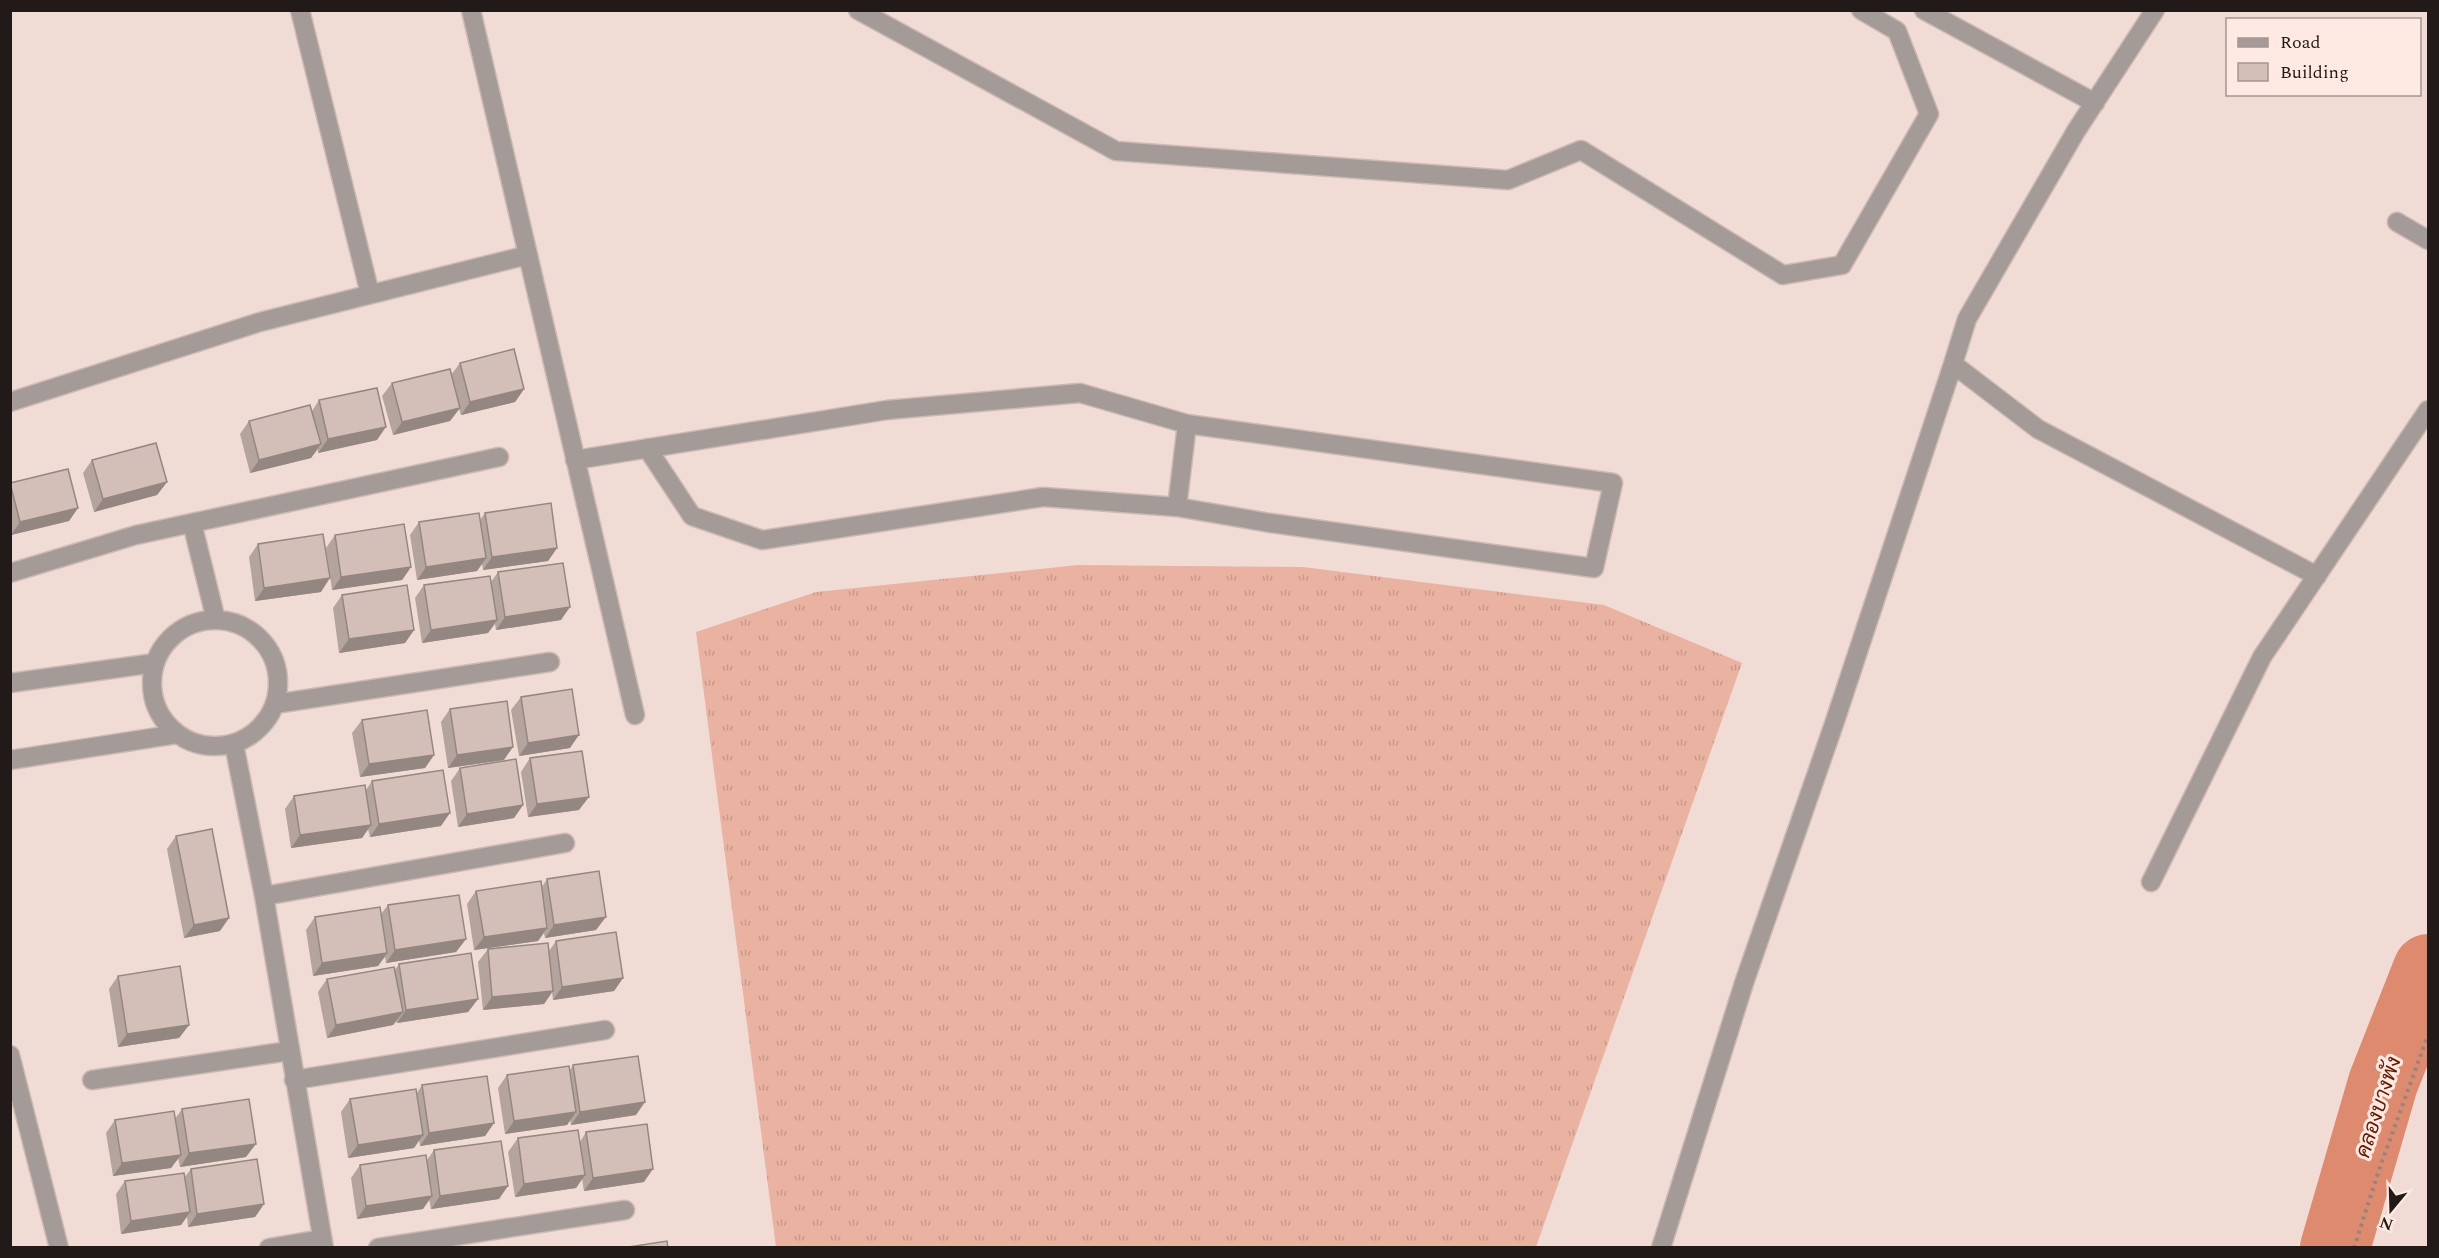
<svg xmlns="http://www.w3.org/2000/svg" width="2439" height="1258" font-family="Spectral,Sarabun,serif">
	<defs>
		<pattern id="grass-tufts" width="24" height="20" patternUnits="userSpaceOnUse" patternTransform="scale(1.5)"><rect width="24" height="20" fill="#eab3a1"/><path d="M3 7l-1-3M5 7V3M7 7l1-3M15 17l-1-3M17 17v-4M19 17l1-3" fill="none" stroke="#c8998a"/></pattern>
	</defs>
	<rect width="100%" height="100%" fill="#f1dcd5"/>
	<path fill="url(#grass-tufts)" d="M1078,565l225,2 301,38 138,58 -206,584h-760l-80,-615 120,-40z"/>
	<g fill="none" stroke-linecap="round" stroke-linejoin="round">
		<path stroke="#de8a6f" stroke-width="70" d="M2335,1248l48,-165 45,-114"/>
		<defs>
			<path id="service" d="M471,10l164,705
				M858,10l258,141 392,29 73,-30 202,125 59,-10 87,-151 -32,-83 -36,-21
				M1924,10l171,93
				M2155,10l-79,121 -109,188 -14,45 85,65 279,147
				M2397,222l31,18
				M575,460l312,-50 193,-17 107,31 426,59 -19,85 -324,-45 -93,-16 -134,-10 -281,43 -70,-24 -45,-68
				M1177,507l10,-83
				M2151,882l111,-225 166,-247
				M1661,1248l83,-265 91,-262 118,-357"/>
			<path id="minor" d="M300,10l70,284
				M10,402l250,-80 268,-67
				M192,523l24,97
				M10,573l126,-38 363,-78
				M152 683a63 63 0 1 1 126 0a63 63 0 1 1-126 0Z
				M10,683l145,-20
				M275,704l275,-42
				M234,744l30,152 60,352
				M10,760l167,-26
				M264,896l301,-53
				M10,1055l49,193
				M92,1080l197,-29
				M294,1080l311,-50
				M269,1248l53,-9
				M378,1248l247,-38"/>
		</defs>
		<use href="#service" stroke="#ccb9b3" stroke-width="21"/>
		<use href="#minor" stroke="#ccb9b3" stroke-width="21"/>
		<path stroke="#938480" stroke-width="4" stroke-dasharray="3 4.5" stroke-linecap="butt" d="M2354,1248l26,-81 48,-132"/>
		<use href="#service" stroke="#a49b98" stroke-width="18"/>
		<use href="#minor" stroke="#a49b98" stroke-width="18"/>
	</g>
	<path fill="#b5a49e" d="M460,363l64,26 -9,13 -54,13 -2,-6 -9,12 -57,14 -11,-39 10,-13 59,-8z
		M319,400l58,40 -59,13v-4l-7,9 -61,15 -10,-39 9,-13 63,-10z
		M92,460l75,22 -10,13 -63,17 -11,-39z
		M10,483l68,25 -9,13 -58,14z
		M485,513l72,35 -9,13 -65,9 -1,-6 -5,7 -60,9 -7,-45 9,-13 61,-2z
		M335,535l76,32 -9,13 -70,10 -6,-42z
		M258,544l63,48 -66,9 -6,-44z
		M498,572l63,48 -65,10 -1,-6 -7,9 -66,10 -7,-45 9,-13 67,-3z
		M342,595l72,35 -9,13 -66,10 -6,-45z
		M521,697l49,51 -51,8 -8,-46z
		M450,709l54,51 -56,8 -7,-46z
		M362,720l72,35 -9,13 -65,9 -8,-44z
		M530,758l49,52 -51,7 -7,-45z
		M460,768l63,37 -9,13 -56,9 -7,-46z
		M372,781l69,45 -71,11 -2,-8 -6,9 -71,10 -6,-39 9,-13 72,-6z
		M176,836l44,95 -36,7 -17,-89z
		M547,879l49,51 -51,8 -1,-5 -6,8 -64,9 -7,-46 9,-13 66,-4z
		M388,905l78,34 -10,13 -70,11 -1,-6 -7,9 -65,10 -7,-46 9,-13 66,-3z
		M556,941l67,37 -9,13 -61,9 -1,-8 -8,12 -61,6 -5,-48 10,-13 61,2z
		M399,964l79,35 -10,13 -71,11v-2l-4,4 -66,13 -9,-46 9,-13 67,-8z
		M118,976l71,49 -10,13 -61,9 -9,-58z
		M573,1065l63,50 -65,10 -1,-5 -3,5 -62,9 -7,-46 9,-13 63,-5z
		M422,1085l72,38 -9,13 -65,10 -1,-6 -5,8 -66,10 -7,-46 9,-13 67,-6z
		M182,1109l64,48 -66,10 -2,-9 -7,10 -58,8 -7,-43 9,-13 60,-1z
		M586,1132l58,50 -60,9 -2,-12 -6,9 -61,9 -7,-45 10,-14 62,4z
		M434,1150l65,49 -68,10 -2,-10 -6,10 -66,10 -6,-41 9,-13 67,-5z
		M191,1169l73,35 -9,13 -67,10 -1,-10 -6,8 -60,9 -5,-40 9,-13 59,-3z"/>
	<path fill="#948681" d="M524,389l-9,13 -54,13 9,-13z
		M460,408l-10,13 -57,14 9,-13z
		M386,427l-9,13 -59,13 10,-14z
		M321,444l-10,14 -61,15 9,-13z
		M167,482l-10,13 -63,17 9,-13z
		M78,508l-9,13 -58,14 9,-13z
		M557,548l-9,13 -65,9 9,-13z
		M486,558l-9,13 -60,9 9,-13z
		M411,567l-9,13 -70,10 9,-13z
		M330,578l-9,14 -66,9 9,-13z
		M570,607l-9,13 -65,10 9,-13z
		M497,620l-9,13 -66,10 9,-13z
		M414,630l-9,13 -66,10 10,-14z
		M579,735l-9,13 -51,8 9,-13z
		M513,747l-9,13 -56,8 9,-13z
		M434,755l-9,13 -65,9 9,-13z
		M589,797l-10,13 -51,7 9,-13z
		M523,805l-9,13 -56,9 9,-13z
		M450,813l-9,13 -71,11 9,-13z
		M371,825l-9,13 -71,10 9,-13z
		M606,917l-10,13 -51,8 9,-13z
		M229,918l-9,13 -36,7 10,-13z
		M547,928l-9,13 -64,9 10,-13z
		M466,939l-10,13 -70,11 9,-13z
		M387,953l-9,13 -65,10 9,-13z
		M623,978l-9,13 -61,9 9,-13z
		M553,991l-9,13 -61,6 9,-13z
		M478,999l-10,13 -71,11 9,-13z
		M403,1012l-10,13 -66,13 9,-13z
		M189,1025l-10,13 -61,9 9,-13z
		M645,1102l-9,13 -65,10 9,-13z
		M576,1112l-9,13 -62,9 9,-13z
		M494,1123l-9,13 -65,10 9,-13z
		M423,1135l-9,13 -66,10 10,-13z
		M256,1144l-10,13 -66,10 9,-14z
		M181,1155l-10,13 -58,8 9,-13z
		M653,1169l-9,13 -60,9 9,-13z
		M585,1175l-9,13 -61,9 9,-13z
		M508,1186l-9,13 -68,10 9,-13z
		M432,1196l-9,13 -66,10 9,-13z
		M264,1204l-9,13 -67,10 9,-13z
		M190,1212l-9,13 -60,9 10,-13z"/>
	<path fill="#d3bfb8" stroke="#948681" stroke-width="1.5" d="M514,349l10,40 -54,13 -10,-39z
		M450,369l10,39 -58,14 -10,-39z
		M377,388l9,39 -58,12 -9,-39z
		M310,405l11,39 -62,16 -10,-39z
		M156,443l11,39 -64,17 -11,-39z
		M68,469l10,39 -58,14 -10,-39z
		M551,503l6,45 -65,9 -7,-44z
		M479,513l7,45 -60,9 -7,-45z
		M404,524l7,43 -70,10 -6,-42z
		M323,534l7,44 -66,10 -6,-44z
		M563,563l7,44 -65,10 -7,-45z
		M490,576l7,44 -66,10 -7,-45z
		M407,585l7,45 -65,9 -7,-44z
		M572,689l7,46 -51,8 -7,-46z
		M507,701l6,46 -56,8 -7,-46z
		M427,710l7,45 -65,9 -7,-44z
		M582,751l7,46 -52,7 -7,-46z
		M516,759l7,46 -56,9 -7,-46z
		M443,770l7,43 -71,11 -7,-43z
		M365,785l6,40 -71,10 -6,-39z
		M212,829l17,89 -35,7 -18,-89z
		M599,871l7,46 -52,8 -7,-46z
		M541,881l6,47 -63,9 -8,-46z
		M459,895l7,44 -71,11 -7,-45z
		M380,907l7,46 -65,10 -7,-46z
		M616,932l7,46 -61,9 -6,-46z
		M548,943l5,48 -61,6 -4,-48z
		M471,953l7,46 -72,11 -7,-46z
		M180,966l9,59 -62,9 -9,-58z
		M394,967l9,45 -67,13 -9,-46z
		M638,1056l7,46 -65,10 -7,-47z
		M569,1066l7,46 -62,9 -7,-46z
		M487,1076l7,47 -65,10 -7,-48z
		M416,1089l7,46 -65,10 -8,-46z
		M249,1099l7,45 -67,9 -7,-44z
		M174,1111l7,44 -59,8 -7,-43z
		M647,1124l6,45 -60,9 -7,-46z
		M578,1130l7,45 -61,9 -6,-46z
		M501,1141l7,45 -68,10 -6,-46z
		M426,1155l6,41 -66,10 -6,-41z
		M257,1159l7,45 -67,10 -6,-45z
		M184,1173l6,39 -59,9 -6,-40z
		M667,1241l1,7h-46z"/>
	<g text-anchor="middle" stroke-width="6" stroke-linejoin="round" paint-order="stroke">
		<g font-size="21" font-style="italic" fill="#631900" stroke="#ffe9e2">
			<text transform="translate(2378 1107) rotate(-72)" y="7">คลองบางพัง</text>
		</g>
	</g>
	<rect width="2439" height="1258" fill="none" stroke="#211a18" stroke-width="24"/>
	<rect x="2226" y="18" width="195" height="78" fill="#ffe9e2" stroke="#a69691" stroke-width="1.5"/>
	<rect x="2238" y="38" width="30" height="9" fill="#a49b98" stroke="#a69691" stroke-width="1.5"/>
	<text x="2280" y="48" font-size="18" fill="#211a18">Road</text>
	<rect x="2238" y="63" width="30" height="18" fill="#d3bfb8" stroke="#a69691" stroke-width="1.5"/>
	<text x="2280" y="78" font-size="18" fill="#211a18">Building</text>
	<g transform="translate(2391 1210) rotate(199)" stroke="#ffe9e2" stroke-width="4.5" paint-order="stroke">
	<path d="M0-4.5L10 22L0 15L-10 22Z" fill="#211a18"/>
	<text y="-9" font-size="16" font-weight="bold" text-anchor="middle" fill="#211a18">N</text>
	</g>
</svg>
